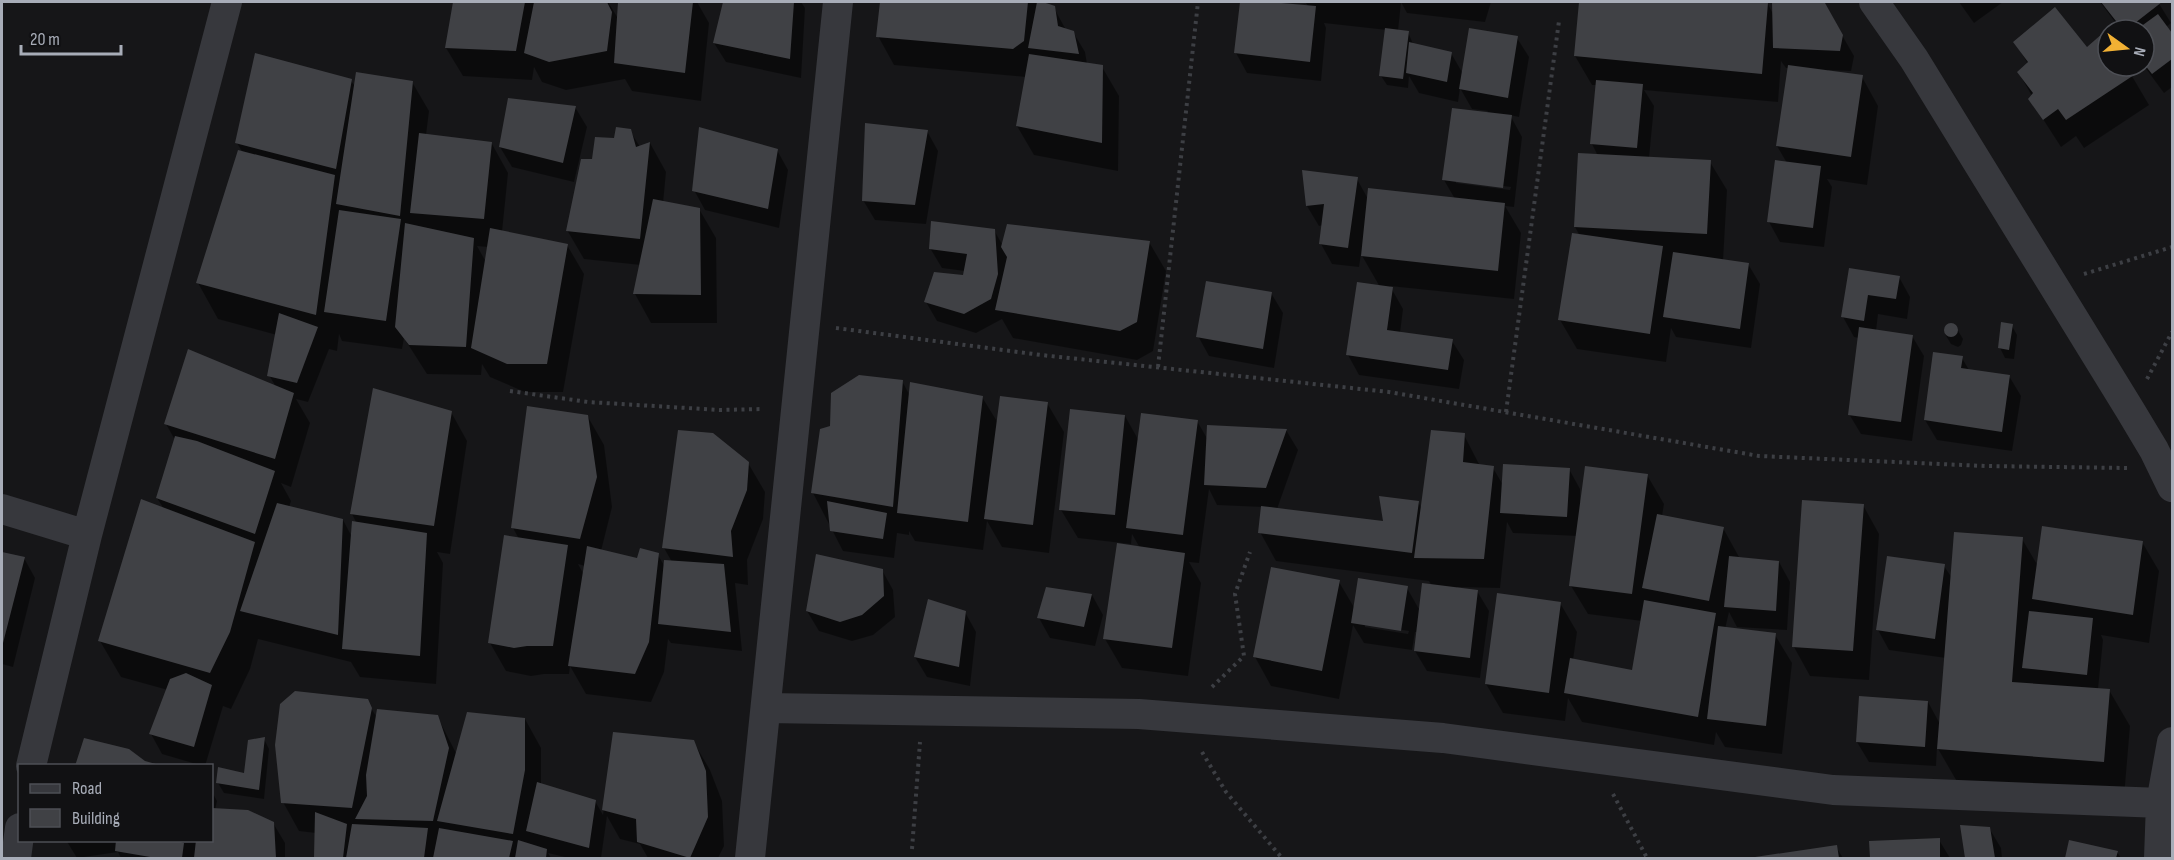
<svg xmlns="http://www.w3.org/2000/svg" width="2174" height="860" font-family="'Sofia Sans Condensed',sans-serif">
	<rect width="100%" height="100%" fill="#161618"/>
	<path fill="#0007" fill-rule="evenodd" d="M454,2h154l11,18 1,-18h77l12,21 -8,78 -69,-10 -7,-12 -59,11 -24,-8 -8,-15 -2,13 -69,-4 -17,-28z
		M724,2h77l4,6 -4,70 -75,-16 -12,-19z
		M882,2h165v2l7,4 12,22 7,2 12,20 2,12 15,3 17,29 -1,75 -84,-16 -17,-29 9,-49 -132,-12 -16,-29z
		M1242,2l67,5 -4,-5h186l-6,20 -78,-9 -6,-11 -3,29 10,1 5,12 38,9 12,21 54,-36 12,19 -10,60 -9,-2 12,22 -8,70 -9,-1 16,27 -7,66 -124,-13 13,23 -3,24 52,8 12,19 -5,29 -100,-14 -11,-20 32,-68 -19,-33 -2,13 -27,-3 -11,-20 2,-19 -4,1 -12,-20 -3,-34 53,7 11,20h87l-11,-19 44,-69 -16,-2 -12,-21 -2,14 -39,-9 -10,-17 -1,12 -21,-3 -6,-9 6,-46 -63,-7 2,5 -5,53 -74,-8 -11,-20zM1456,180l55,7 -1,3 -54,-7z
		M1581,2h156l31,2 6,12v-14h41l9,2 30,52 -3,15 -23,-1v2l34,5 16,29 -11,79 -40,-6 5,8 -8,60 -44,-5 -11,-20 18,-59 -10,-17 12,-78h-3l-5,-7 -3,41 -134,-12 10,16 -5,52 61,4 17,28 -4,71 25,3 12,20 -9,64 -75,-11 -5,-9 -5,34 -89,-13 -17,-29 20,-84 -5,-9 23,-71 -6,-12 5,-59h-5l-17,-29z
		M1959,2h44l-29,21z
		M2100,2h58l13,21 -5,4 6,8v52l-8,6 -20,-27v-36h-23z
		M2015,42l72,7 21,-7v24h18l23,39 -65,43 -8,-12 -15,11 -31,-48 2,-3 -13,-23 9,-9z
		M351,81l4,5 57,-4 17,29 -3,24 66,9 16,29 -6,59 65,13 17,29 -21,118h-38l-35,-15 -8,-13 -1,11 -54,-1 -23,-36 -2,11 -60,-8 -3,-7 -2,17 -8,-2 -21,53 -12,-3 14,24 -19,64 -10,-4 10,18 -2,6 54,13 9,17 5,-13 -5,-10 99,-102 16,29 -17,113 -13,-2 6,11 -7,121 -76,-7 -9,-15 -93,-23 -8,30 -19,40 -8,-3 -18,60h-2l-41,-12 -11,-20 17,-44 -47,-13 -21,-36 64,-132 -7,-11 18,-58 -9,-16 110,-37 -7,-12 8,-40 -59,-16 -20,-36 45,-130 -6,-10zM477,246l11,1 -2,15z
		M575,107l12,20 -13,55 -62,-15 -12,-20z
		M630,131l10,16 10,-4 16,29 -3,31 36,6 17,29 1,85h-66l-16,-29 6,-29 -57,-6 -17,-29 27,-70 21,-21z
		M927,131l11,20 -12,73 -51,-4 -12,-20z
		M777,150l11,20 -9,58 -74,-18 -11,-20z
		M994,230l9,16 146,-4 17,29 -13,80 -16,9 -124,-22 -11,-19 -26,14 -39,-12 -11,-19 38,-26 1,-5 -23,-3 -12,-20z
		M1850,270l49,7 11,20 -3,22 -29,-5 -2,17 36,5 12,20 -12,85 -51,-7 -12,-20 10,-76 -5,-1 -11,-20z
		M1271,293l12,20 -9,55 -65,-12 -11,-20z
		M1950,325l7,4 6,10 -2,6 -3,2 -7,-3 -6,-10v-4z
		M2012,326l5,9 -3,24 -9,-1 -5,-10z
		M1962,358l7,12 40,6 12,20 -9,55 -75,-11 -12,-20z
		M902,381l8,15 72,1 16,26 49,-20 17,29 -15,121 -47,-6 -15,-26 -4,29 -68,-9 -6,-10v4l-12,-2 -3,25 -51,-7 -30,-58 18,-66z
		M1125,416l14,25 58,-20 11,19 78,-10 12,20 -21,59 108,14 33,-21 4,7 42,-74 16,31 13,2 10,17 66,-16 11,20v13l67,-27 17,29 -2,12 61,12 16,29 40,5 11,20 -3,48 -50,-3 -8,-15 -4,17 50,6 17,28 -10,91 -57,-7 -9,-15 -2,13 -132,-23 -14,-24 -3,23 -62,-8 -17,-29 74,-81 17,29 -4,28 60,11 9,-50 -54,-7 -17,-28 7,-50 -65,-3 -6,-11 -7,66 -43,-1v2l20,2 12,20 -9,67 -53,-7 -12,-20 2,-19h-2l-3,18 -48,-7 -11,-18 -14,74 -68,-13 -16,-29 84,-75 16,27 52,-21 13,23 12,-25 -3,-5 -153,-20 -16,-29 3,-25 -46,-2 -8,-16 -10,74 -10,-1 12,21 -13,93 -66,-8 -17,-29 35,-91 -8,-14 -1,10 -53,-6 -17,-28zM1365,624l44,7 -1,3 -43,-7z
		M588,417l16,28 8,62 -11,44 37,8 20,-4 7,12 7,-5 -8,-14 84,-85 17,29 -2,27 -16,41 1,25 -13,-2 7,68 -71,-8 -3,-4 -4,33 -13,30 -65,-8 -16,-28 -1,8h-25l-13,2 -25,-5 -16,-28 29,-104 -6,-11zM578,564l7,2 -1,9z
		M1863,505l16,29 -10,146 -59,-4 -16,-29z
		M2022,539l16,27 104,-24 17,29 -10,72 -48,-8 2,5 -5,49 11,1 21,36 -6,71 -165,-12 -22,-38 -1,19 -67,-4 -12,-20 3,-44 68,4 12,22 6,-66 -57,-8 -11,-20 66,-64 8,12z
		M2,553l22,5 11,20 -22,89 -11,-3z
		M882,570l11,20 2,27 -22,18 -21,6 -33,-10 -12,-20z
		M1092,595l11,20 -8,31 -45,-8 -11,-20z
		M965,612l11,20 -6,54 -43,-9 -12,-20z
		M367,701l10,17 60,-2 20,39 68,-36 16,29v37l54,16 8,14 11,-82 79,8 17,29 12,31 2,45 -6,12h-70l-8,-14 -20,-5 -13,-23 -6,42h-32l-21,-5 3,5h-236l1,-25 -17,-2 -16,-29z
		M264,739l5,10 -5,50 -40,-6 -6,-10 27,-9z
		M212,792l5,9 -2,9 58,13 12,20v15h-164l-3,-6 -41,6 -11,-18h146z
		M1962,826l27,2 12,20 1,10h-35z
		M1939,840l11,18h-79v-15z
		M2071,842l46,10 4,6h-54z
		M1836,847l7,11h-86z"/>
	<path fill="#404145" d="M453,2h72l-9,49 -71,-3z
		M534,2h73l5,10 -5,39 -58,11 -25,-9z
		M618,2h75l-8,71 -71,-10z
		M723,2h71l-4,57 -77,-16z
		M880,2h148l-4,39 -11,8 -137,-12z
		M1037,2h6l12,4 3,20 16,5 5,23 -51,-6z
		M1240,2h29l47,4 -6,56 -76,-9z
		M1579,2l189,1 -6,71 -188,-18z
		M1772,2l53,1 18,32 -3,16 -67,-3z
		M2101,2h61l-36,28h-3z
		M2055,7l32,40 16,-14 5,6v27h19l7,9 -68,45 -8,-11 -15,11 -15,-21 5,-6 -16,-21 11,-10 -15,-20z
		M2158,14l14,19v26l-20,15 -8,-10v-34h-8z
		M1385,28l24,3 -6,48 -24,-3z
		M1469,28l49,8 -10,62 -49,-9z
		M1409,42l43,10 -5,30 -41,-9z
		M255,53l97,26 -16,90 -101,-26z
		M1029,54l74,11 -1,78 -86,-17z
		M1788,65l75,10 -12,82 -75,-11z
		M356,72l57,9 -13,135 -64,-12z
		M1596,80l47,4 -6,64 -47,-4z
		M508,98l68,8 -13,57 -64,-16z
		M1452,108l60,7 -9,73 -61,-8z
		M865,123l63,7 -13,75 -53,-4z
		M616,127l15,2 5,18 14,-5 -10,97 -74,-8 15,-72h11l3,-22 19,1z
		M699,127l79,22 -10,60 -76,-18z
		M419,133l73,9 -8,77 -74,-6z
		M238,150l97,25 -19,140 -120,-32z
		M1578,153l133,7 -4,74 -133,-7z
		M1775,160l46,6 -8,62 -46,-6z
		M1302,170l56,7 -10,71 -29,-4 5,-40 -18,2z
		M1368,188l137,15 -7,68 -137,-15z
		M653,199l47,9 1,87 -68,-1z
		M339,210l62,9 -15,102 -62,-9z
		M931,221l64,8 3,45 -7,25 -27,15 -40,-12 10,-30 29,3 4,-21 -38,-5z
		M405,223l69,15 -8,109 -57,-2 -14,-18z
		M1007,224l143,17 -13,81 -17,9 -125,-21 12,-53 -6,-10z
		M490,228l78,16 -21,120h-40l-36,-16z
		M1572,233l91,13 -13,88 -92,-14z
		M1673,252l76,11 -9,66 -77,-12z
		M1849,268l51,8 -4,23 -28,-4 -4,26 -23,-4z
		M1206,281l66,11 -9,57 -67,-12z
		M1357,282l36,5 -6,43 66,9 -5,31 -102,-15z
		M279,313l39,14 -21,56 -30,-7z
		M2001,322l12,2 -4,26 -11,-2z
		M1944 330a7 7 0 1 1 14 0a7 7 0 1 1-14 0Z
		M1859,327l54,8 -12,87 -53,-7z
		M188,349l106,44 -19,66 -111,-35z
		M1933,352l30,4 -2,12 49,7 -8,57 -78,-12z
		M859,375l44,5 -10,127 -82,-14 9,-64 10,-3 1,-33z
		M910,382l73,14 -15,126 -71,-9z
		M373,388l79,23 -18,115 -84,-12z
		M1000,396l48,6 -15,123 -49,-6z
		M527,406l61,9 9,62 -17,62 -69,-11z
		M1070,409l55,6 -10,100 -56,-5z
		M1141,413l57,7 -15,115 -57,-7z
		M1207,425l80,4 -21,59 -62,-3z
		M678,430l35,3 36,29 -2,28 -16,41 2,26 -71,-9z
		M1431,430l34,3 -2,29 31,4 -10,93 -70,-1z
		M175,436l22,5 78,30 -20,63 -99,-36z
		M1503,464l67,4 -3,49 -67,-4z
		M1585,466l63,8 -16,120 -63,-8z
		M1379,496l40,5 -7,52 -154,-20 3,-27 122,15z
		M141,499l114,43 -25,90 -20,41 -112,-32z
		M1802,500l62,4 -11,147 -61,-4z
		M827,501l60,12 -4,26 -53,-8z
		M277,503l66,16 -5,116 -98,-24z
		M1657,514l67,13 -15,74 -67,-13z
		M352,521l75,12 -7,123 -78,-7z
		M2042,526l101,15 -10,74 -101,-16z
		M1954,532l69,5 -11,145 98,7 -6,73 -167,-13z
		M504,535l64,10 -15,101h-26l-13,2 -26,-5z
		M1117,543l68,10 -13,95 -69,-9z
		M587,546l50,12 3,-10 19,5 -10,89 -14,32 -67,-8z
		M2,552l23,5 -23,90z
		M816,554l67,15 1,27 -22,19 -22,7 -34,-11z
		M1729,556l50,5 -3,50 -52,-4z
		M1887,556l58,8 -10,75 -59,-9z
		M664,560l60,4 7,68 -73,-8z
		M1271,567l69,13 -18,91 -69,-14z
		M1358,578l50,8 -7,45 -50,-8z
		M1422,583l56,7 -8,68 -56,-7z
		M1046,587l46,7 -8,33 -47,-9z
		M1497,593l64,9 -12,91 -64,-9z
		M928,599l38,12 -7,56 -45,-10z
		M1644,600l72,13 -18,104 -134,-24 6,-35 62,12z
		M2029,611l64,7 -6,57 -65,-7z
		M1718,626l58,7 -10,93 -59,-7z
		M186,673l26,12 -18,62 -45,-13 21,-55z
		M295,691l73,8 4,9 -20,100 -71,-5 -6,-58 5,-41z
		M1859,696l69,5 -3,46 -69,-5z
		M377,709l61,6 11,33 -16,73 -78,-2 12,-23 -1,-21z
		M467,712l58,6v52l-12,64 -76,-13z
		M613,732l81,8 12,31 2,46 -18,41 -53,-16 -1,-23 -34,-9z
		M265,737l-6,53 -43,-7 2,-16 26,6 4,-33z
		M84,738l45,11 16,12 18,5h-88z
		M537,782l59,18 -7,48 -63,-17z
		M212,808l36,2 26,12 2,36h-82l2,-18h16z
		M315,812l32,12 -4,34h-29z
		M352,824l76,4 -4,30h-78z
		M1960,825l30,2 5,31h-30z
		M439,828l74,13 -4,17h-76z
		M1940,838v20h-70l-1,-17z
		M116,840h56l12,3 -2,15h-26l-41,-7z
		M518,840l29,9 -1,9h-31z
		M2069,840l49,11 -2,7h-51z
		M1837,845l2,13h-84v-1z"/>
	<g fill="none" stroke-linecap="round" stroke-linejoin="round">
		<path stroke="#3d3f44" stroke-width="4" stroke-dasharray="3 4.5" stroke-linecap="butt" d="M2084,274l88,-27
			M836,328l205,27 348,37 370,64 226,10 142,2
			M1158,367l40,-365
			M2147,379l25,-47
			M510,391l78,11 132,8 44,-1
			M1506,412l53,-391
			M1212,687l32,-31 -9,-62 15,-42
			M1202,752l24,40 56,66
			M1613,794l34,64
			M912,849l8,-107"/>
		<path stroke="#37383d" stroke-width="30" d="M1874,2l40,57 216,351 24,40 18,37
			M2,509l85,26
			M767,708l372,6 304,24 390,52 328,13
			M31,766l56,-231 140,-533
			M16,858l4,-30
			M750,858l88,-856
			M2159,858l2,-55 11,-61"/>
	</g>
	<rect width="2174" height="860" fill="none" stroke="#a8adb8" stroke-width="6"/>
	<rect x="18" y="764" width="195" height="78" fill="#111113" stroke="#4d4f55" stroke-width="1.5"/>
	<rect x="30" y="784" width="30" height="9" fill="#37383d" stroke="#4d4f55" stroke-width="1.5"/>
	<text x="72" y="794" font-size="18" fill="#a8adb8">Road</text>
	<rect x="30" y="809" width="30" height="18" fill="#404145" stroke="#4d4f55" stroke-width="1.5"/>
	<text x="72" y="824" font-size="18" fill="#a8adb8">Building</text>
	<g transform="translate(2126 48) rotate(105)"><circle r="28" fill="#111113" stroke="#4d4f55" stroke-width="1.5"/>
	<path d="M0-4.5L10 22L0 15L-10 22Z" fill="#f2b134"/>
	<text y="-9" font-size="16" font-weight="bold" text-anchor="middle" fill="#a8adb8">N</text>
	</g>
	<path d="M21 45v9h100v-9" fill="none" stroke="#a8adb8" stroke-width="3"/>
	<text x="30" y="45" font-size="18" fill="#a8adb8" stroke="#111113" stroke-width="4.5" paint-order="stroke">20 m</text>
</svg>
